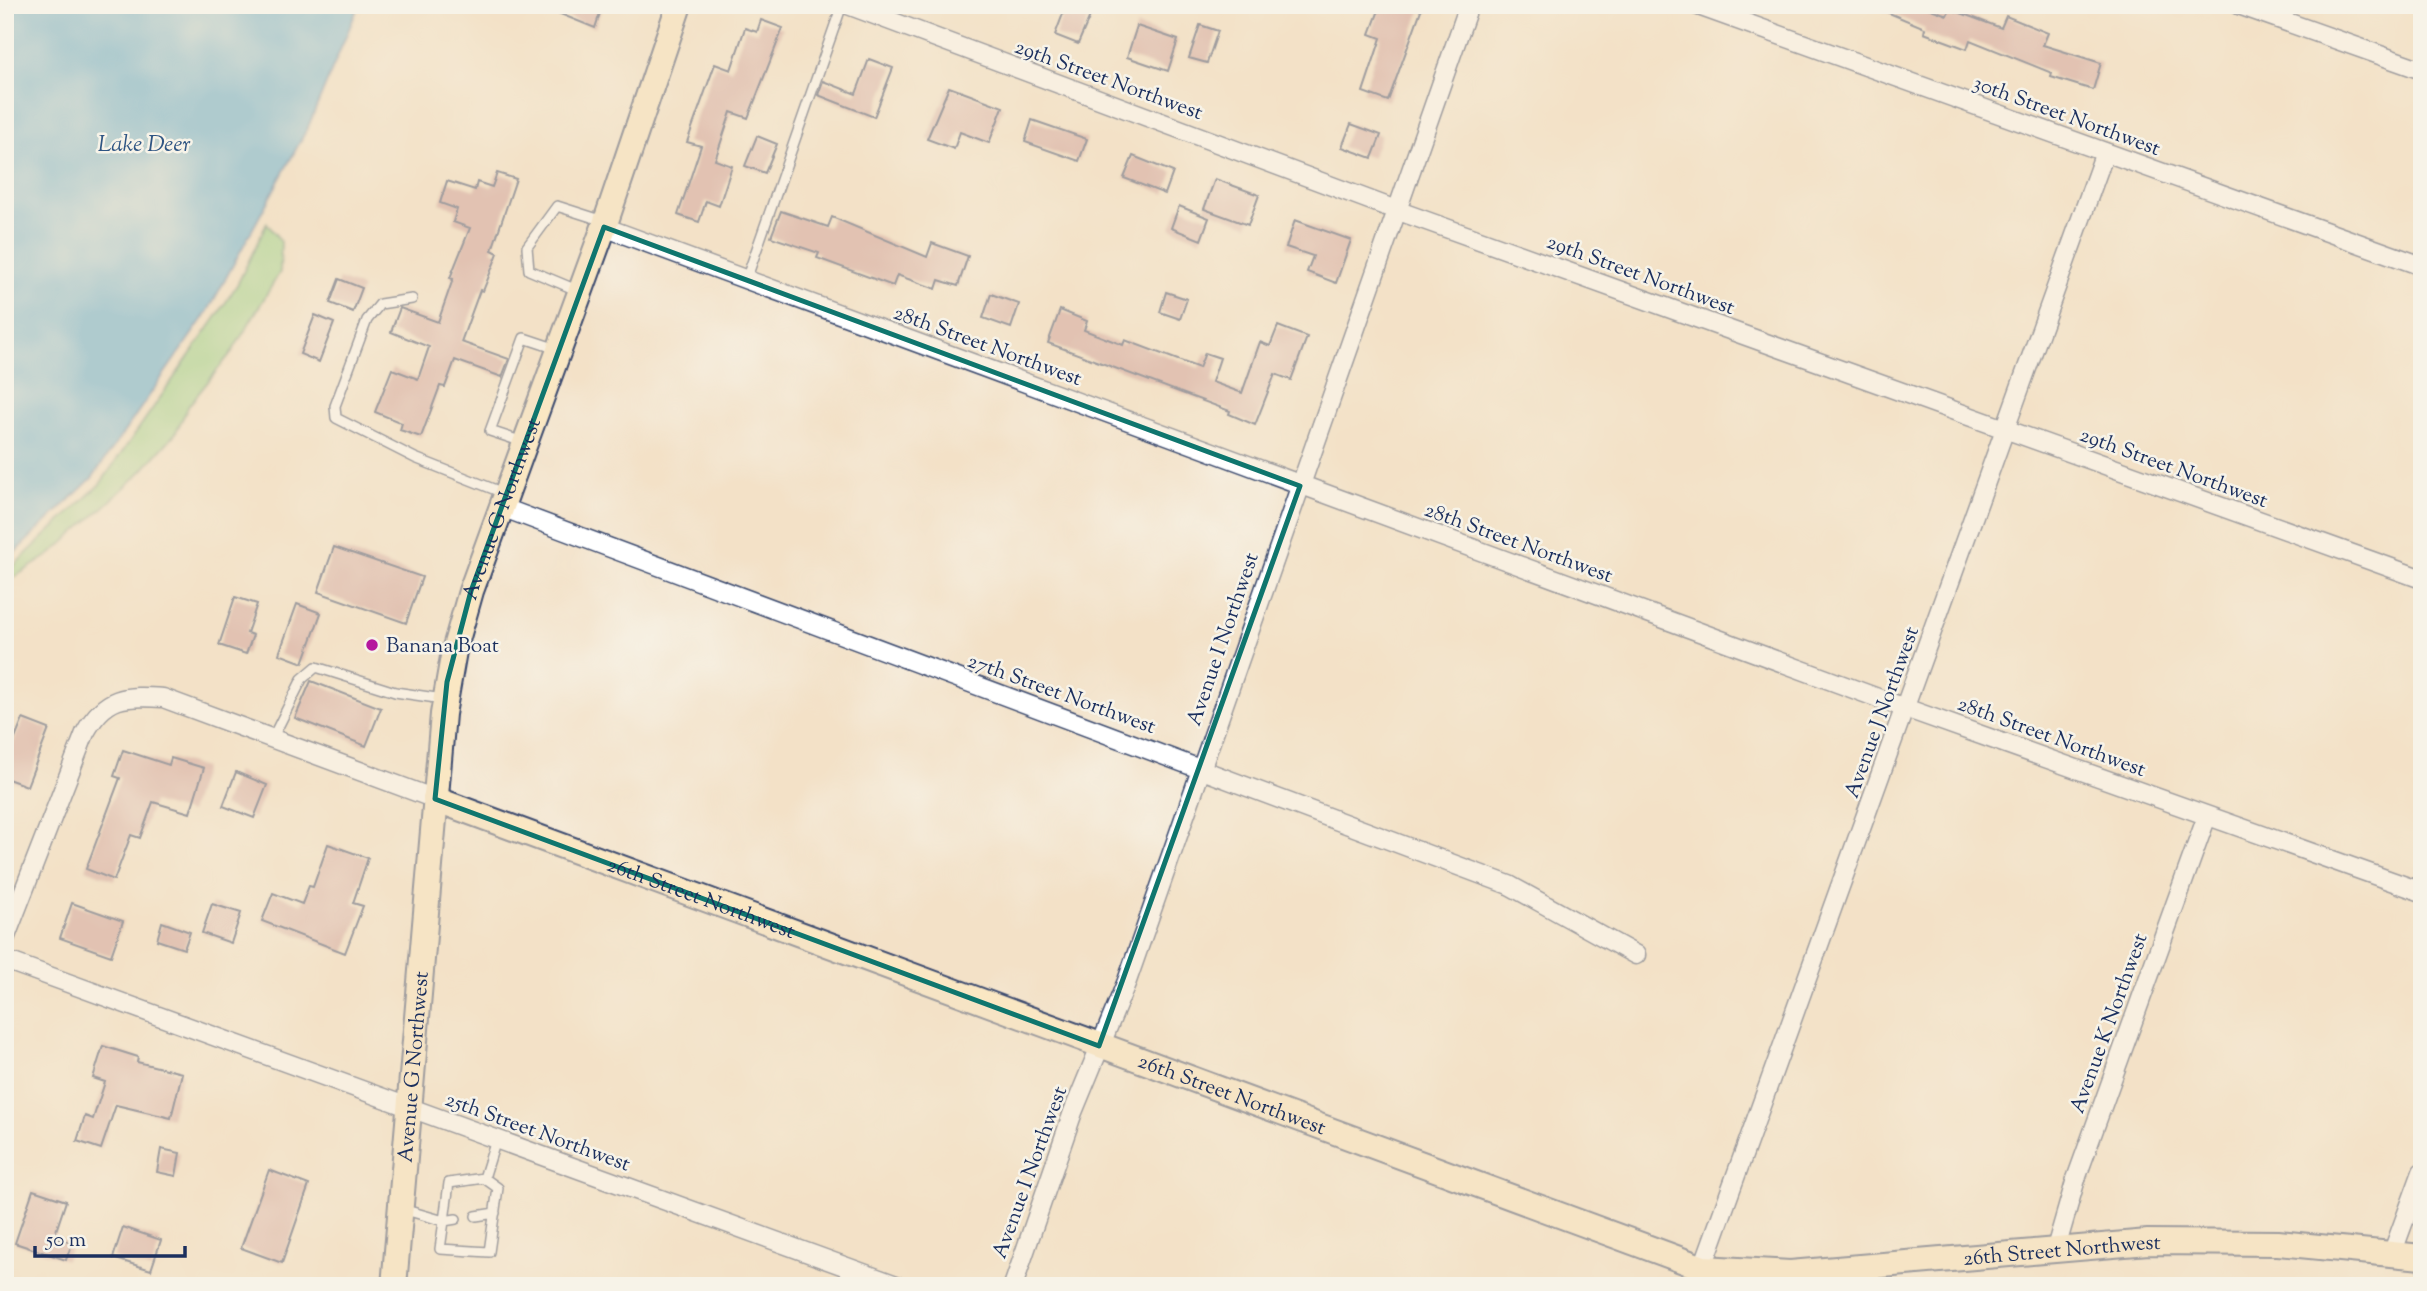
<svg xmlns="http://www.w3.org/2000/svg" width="2427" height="1291" font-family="'Sorts Mill Goudy',serif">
	<rect width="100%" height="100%" fill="#f7f3e8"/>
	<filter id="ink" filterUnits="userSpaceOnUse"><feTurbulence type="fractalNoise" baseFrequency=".0143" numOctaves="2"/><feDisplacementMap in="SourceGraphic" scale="14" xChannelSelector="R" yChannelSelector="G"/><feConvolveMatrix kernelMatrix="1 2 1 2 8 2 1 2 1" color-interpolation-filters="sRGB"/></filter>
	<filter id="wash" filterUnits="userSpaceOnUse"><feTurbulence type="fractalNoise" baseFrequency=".00686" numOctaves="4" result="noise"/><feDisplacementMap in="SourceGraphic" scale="28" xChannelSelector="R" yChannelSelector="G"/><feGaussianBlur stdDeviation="1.57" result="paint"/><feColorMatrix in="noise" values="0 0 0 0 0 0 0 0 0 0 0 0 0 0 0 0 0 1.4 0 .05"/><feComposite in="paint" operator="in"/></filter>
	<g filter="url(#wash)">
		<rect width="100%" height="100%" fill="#f3e1c7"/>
		<path fill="#95d287" stroke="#588072" stroke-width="2" d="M267,223l14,19 -1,30 -48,80 -43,53 -14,29 -33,37 -36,34 -55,49 -46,29v-9l95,-90 117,-168 21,-33z"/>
		<path fill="#5dafd8" stroke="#3c6f9b" stroke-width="2" d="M5,5h354l-51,122 -100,184 -116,167 -87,84z"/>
		<g id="blocks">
			<path fill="#ce9c9a" d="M538,5h50l13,5 -6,18z
				M1381,5h28l12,5 -33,91 -25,-9 18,-54 -11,-4z
				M1870,5h50l27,10 3,-6 51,19 5,-12 42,17 -5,12 58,18 -8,27 -42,-13 1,-4 -82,-33 -3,9 -43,-16 1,-5z
				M1066,6l24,10 -12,28 -23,-9z
				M761,20l22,8 -35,90 -17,-6 -16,48 17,6 -13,40 -13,-5 -7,21 -21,-7 23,-69 -14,-4 28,-78 16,6 14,-42 12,4z
				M1200,25l18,6 -11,32 -18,-5z
				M1137,26l41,14 -10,31 -41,-14z
				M869,59l24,9 -19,49 -56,-22 5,-14 33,13z
				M949,87l54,20 -14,36 -29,-11 -6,17 -27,-10z
				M1032,120l55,19 -8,22 -54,-19z
				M1351,124l30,11 -9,23 -30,-11z
				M757,136l20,8 -12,29 -20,-7z
				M1133,156l40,16 -8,22 -41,-16z
				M497,173l19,6 -24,71 6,3 -15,38 -3,-1 -19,52 48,17 -7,18 -47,-17 -10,27 -5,-1 -19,51 -21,-7 2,-7 -27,-11 17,-43 26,10 11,-32 -38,-15 9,-24 38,14 15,-43 -3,-1 20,-50 -17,-6 4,-13 -17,-6 7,-22 28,9 2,-8 15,5z
				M1215,179l44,16 -11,30 -44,-16z
				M1179,206l30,12 -8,22 -30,-12z
				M781,211l47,16 4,-10 95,40 5,-14 36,13 -10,30 -19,-6 -3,9 -39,-14 -4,11 -76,-28 2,-5 -48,-16z
				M1295,220l56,20 -15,43 -29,-11 6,-16 -27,-9z
				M339,279l23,9 -9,24 -23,-9z
				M1166,292l21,7 -7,20 -20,-7z
				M991,294l28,10 -8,24 -28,-10z
				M1060,310l27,11 -3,9 39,15 2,-5 74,28 6,-15 15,5 -8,24 30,11 18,-51 10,4 8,-20 29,11 -16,43 -16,-6 -20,51 -26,-11 1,-3 -182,-68z
				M315,315l19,8 -15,39 -19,-8z
				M334,547l88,30 -16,46 -88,-31z
				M235,597l22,7 -10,29 6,2 -7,19 -27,-9z
				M297,604l24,9 -18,50 -24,-9z
				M311,681l70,27 -15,38 -71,-28z
				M23,719l26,10 -22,57 -22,-8v-15z
				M123,750l46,15 2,-7 33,10 -14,45 -37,-11 -13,36 -9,-3 -17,45 -28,-11 34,-91 -6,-2z
				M236,772l31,13 -13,33 -31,-12z
				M328,844l40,14 -15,45 10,3 -18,47 -83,-32 11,-28 29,11 7,-18 4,1z
				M72,903l51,18 -12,35 -51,-18z
				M212,904l29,9 -10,30 -29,-10z
				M162,922l28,10 -6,17 -27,-9z
				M103,1046l35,11 -1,5 45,11 -11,45 -55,-13 -15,44 -24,-8 8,-25 8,3 12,-37 -12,-4z
				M161,1149l19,4 -4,23 -19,-4z
				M269,1170l40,15 -27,78 -41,-15z
				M33,1190l33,11 -12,36 18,6 -6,17 -51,-17z
				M123,1227l38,13 -10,30 -38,-12z"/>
		</g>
	</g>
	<g filter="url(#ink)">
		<use href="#blocks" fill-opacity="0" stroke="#3b4a6e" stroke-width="2"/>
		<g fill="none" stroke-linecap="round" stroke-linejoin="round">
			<defs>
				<path id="lane" d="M746,280l96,-275
					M579,291l-50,-21 -2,-23 30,-41 47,15
					M412,299l-32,5 -13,16 -32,86 1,12 79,40 91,36
					M523,442l-33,-11 34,-93 33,11
					M273,737l29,-58 14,-12 79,25 48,7
					M402,1209l42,12 5,-38 35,-5 12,-38
					M476,1216l19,-3
					M456,1219l-12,2 -4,28 49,3 9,-64 -14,-10"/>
				<path id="street" d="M848,5l548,205 1026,369
					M1696,5l726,261
					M2239,5l183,65
					M604,227l1301,481 517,184
					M504,508l1005,377 127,70
					M5,939l80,-206c20,-37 40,-38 78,-35l272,101
					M5,960l894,326
					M2056,1248l20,-69 131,-363
					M2392,1254l30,-82
					M1013,1286l60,-174 54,-131 342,-976
					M1696,1286l409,-1134"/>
				<g id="secondary">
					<path id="s1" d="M435,799l1268,469 87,5 358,-31 130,1 144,14"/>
					<path id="s2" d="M394,1286l49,-572 11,-63 17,-60 133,-364 75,-222"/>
				</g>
			</defs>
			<use href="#lane" stroke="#3b4a6e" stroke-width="12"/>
			<use href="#street" stroke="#3b4a6e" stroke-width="21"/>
			<use href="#secondary" stroke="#3b4a6e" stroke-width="28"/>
			<use href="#lane" stroke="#fff" stroke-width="9"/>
			<use href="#street" stroke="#fff" stroke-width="18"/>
			<use href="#secondary" stroke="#fae7c3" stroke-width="24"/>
		</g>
	</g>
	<path d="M0 0H2427V1291H0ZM604,227l696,259 -201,560 -664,-247 12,-117 24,-91z" fill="#f3e1c7" fill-opacity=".55" fill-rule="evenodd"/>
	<path fill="none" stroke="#0f766e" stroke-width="5" stroke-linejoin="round" d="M604,227l696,259 -201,560 -664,-247 12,-117 24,-91z"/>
	<circle fill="#b5179e" stroke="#f7f3e8" stroke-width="2.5" cx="372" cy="645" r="7"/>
	<g text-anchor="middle" stroke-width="5" stroke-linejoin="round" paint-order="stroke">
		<g font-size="21" fill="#1b2f5e" stroke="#f7f3e8">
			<text transform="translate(1109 79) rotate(20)" y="7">29th Street Northwest</text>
			<text transform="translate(2067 115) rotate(20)" y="7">30th Street Northwest</text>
			<text transform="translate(1641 274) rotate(20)" y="7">29th Street Northwest</text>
			<text transform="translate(988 345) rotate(20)" y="7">28th Street Northwest</text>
			<text transform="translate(2174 467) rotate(20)" y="7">29th Street Northwest</text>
			<text dy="7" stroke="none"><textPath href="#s2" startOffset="788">Avenue G Northwest</textPath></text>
			<text transform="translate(1519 542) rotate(20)" y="7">28th Street Northwest</text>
			<text transform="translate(1222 639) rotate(-71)" y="7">Avenue I Northwest</text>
			<text transform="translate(1062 693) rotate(20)" y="7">27th Street Northwest</text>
			<text transform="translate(1881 712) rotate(-70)" y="7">Avenue J Northwest</text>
			<text transform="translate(2052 736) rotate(20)" y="7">28th Street Northwest</text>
			<text dy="7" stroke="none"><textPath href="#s1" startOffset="284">26th Street Northwest</textPath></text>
			<text transform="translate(2108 1023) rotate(-70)" y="7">Avenue K Northwest</text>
			<text dy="7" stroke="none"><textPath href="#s2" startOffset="220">Avenue G Northwest</textPath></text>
			<text dy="7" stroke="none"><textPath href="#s1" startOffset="850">26th Street Northwest</textPath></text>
			<text transform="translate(538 1131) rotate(20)" y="7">25th Street Northwest</text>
			<text transform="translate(1029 1172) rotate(-70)" y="7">Avenue I Northwest</text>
			<text dy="7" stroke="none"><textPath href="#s1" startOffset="1712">26th Street Northwest</textPath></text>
		</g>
		<g font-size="21" fill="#1b2f5e" stroke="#f7f3e8" text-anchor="start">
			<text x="386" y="652">Banana Boat</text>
		</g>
		<g font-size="23" font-style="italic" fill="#2f5583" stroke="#f7f3e8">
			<text x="144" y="151">Lake Deer</text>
		</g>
	</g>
	<rect width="2427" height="1291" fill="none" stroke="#f7f3e8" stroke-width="28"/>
	<path d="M35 1246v10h150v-10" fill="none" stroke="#1b2f5e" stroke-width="3.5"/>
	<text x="46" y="1246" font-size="21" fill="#1b2f5e" stroke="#f7f3e8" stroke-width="5" paint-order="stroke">50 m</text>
</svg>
